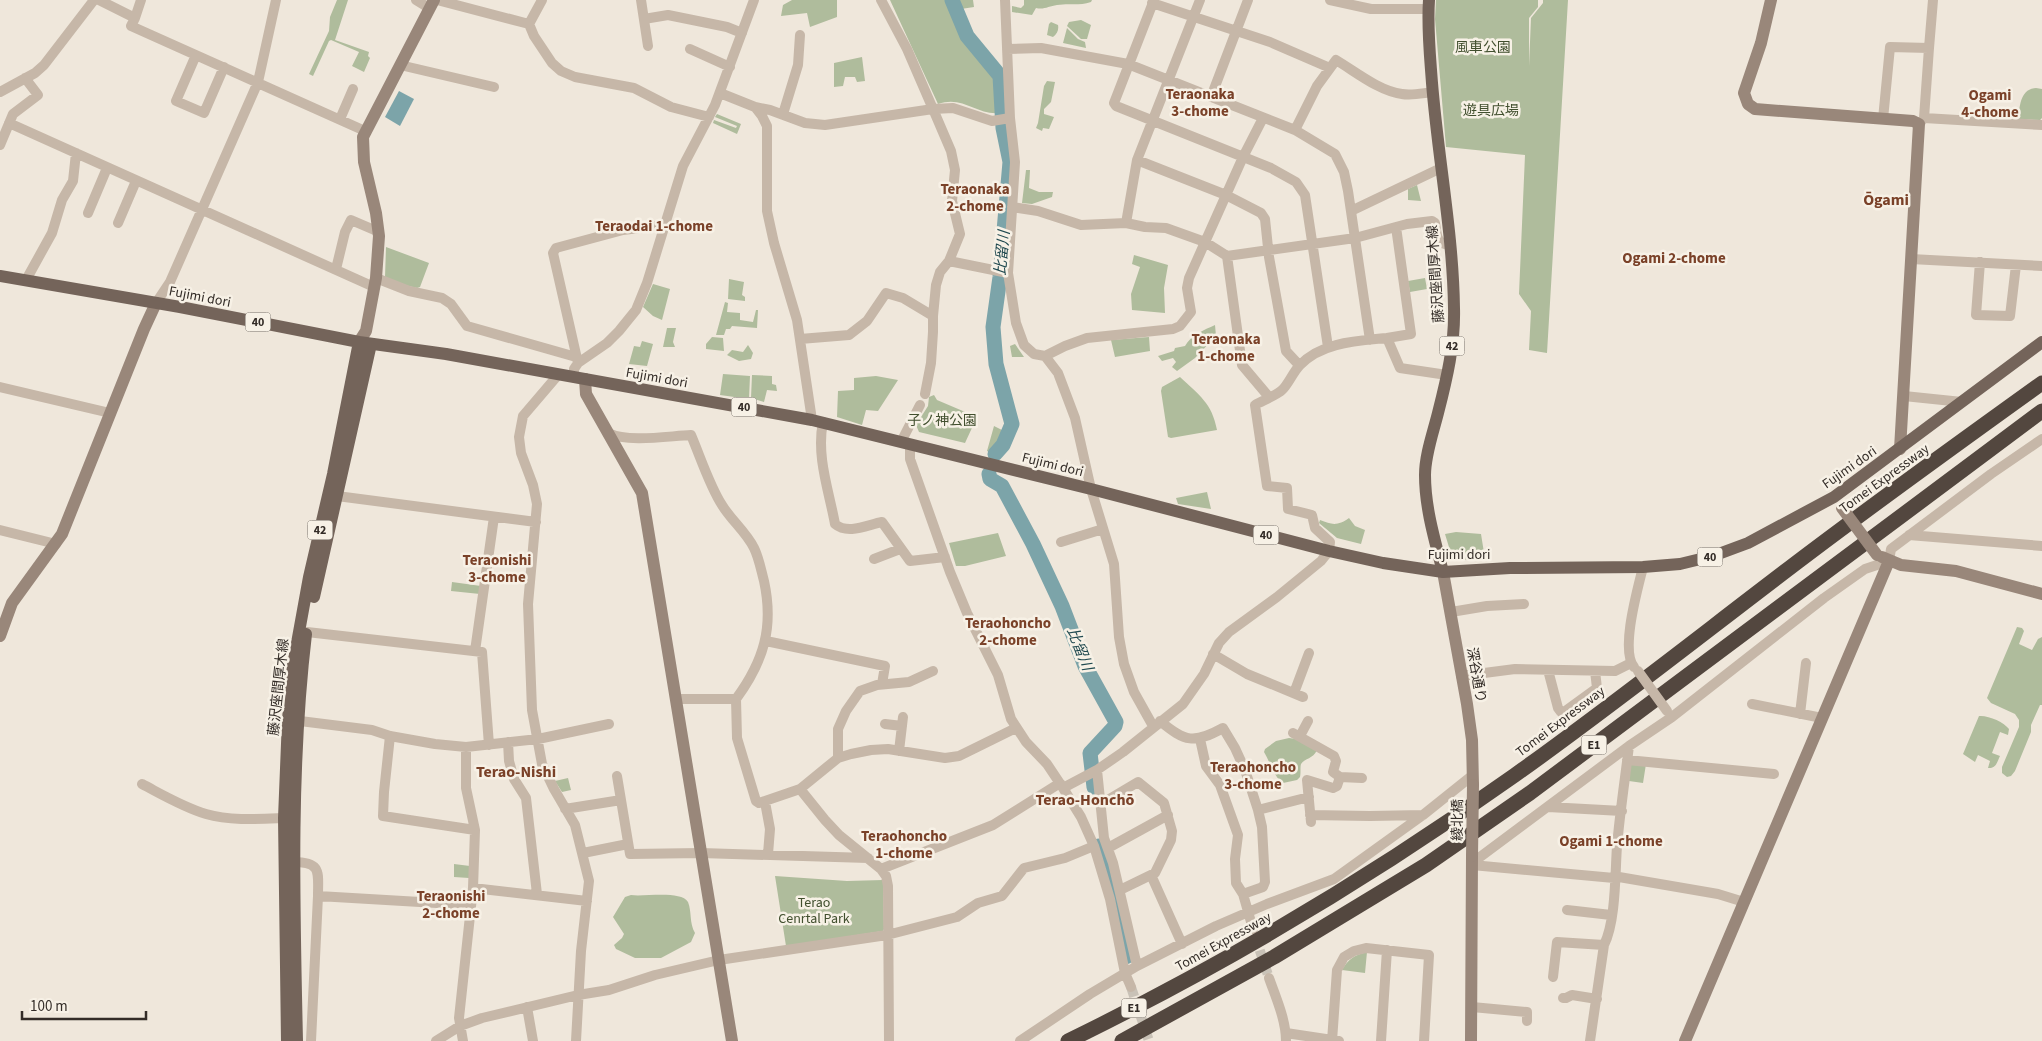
<svg xmlns="http://www.w3.org/2000/svg" width="2042" height="1041" font-family="'Source Sans 3','Noto Sans JP',sans-serif">
	<rect width="100%" height="100%" fill="#efe7db"/>
	<path fill="#afbc9c" d="M337,0h11l-13,40 34,12 -1,4 2,2 -6,14 -12,-6 7,-14 -28,-12 -2,1 -16,35 -4,-2 20,-43 1,-14z
		M792,0h45v17l-27,10 -3,-14 -26,3 2,-11z
		M890,0h57l7,11 11,25 32,41 2,36c-23,2 -36,-18 -61,-9z
		M955,0h18l1,7 -13,2z
		M1024,0h68l-1,2c-12,4 -22,1 -34,3 -8,1 -13,5 -21,3l-4,7 -20,-3v-6l9,2 3,-3z
		M1436,0h102v7l-9,11v48l2,-48 12,-15v-3h25l-21,353 -18,-3 2,-39 -12,-17 6,-139 -79,-8 -11,-128z
		M1081,20l10,5 -4,14h-6l-14,-13 2,-4z
		M1051,22l7,3c1,5 -1,9 -5,12l-6,-2 2,-11z
		M1067,28l11,11 7,3 1,6 -23,-5z
		M862,57l3,24 -8,1 -2,-5h-10l-2,9 -9,1v-24z
		M1047,81l8,1 -4,20 -7,7v5l10,3 -5,12 -6,-1 -1,3 -6,-3 2,-5 6,-37z
		M2036,88l6,1v29l-2,2 -22,-1c2,-13 2,-30 18,-31z
		M717,114l24,10 -4,10 -24,-11 1,-3 22,8 1,-2 -22,-9z
		M1026,170h4l-1,18 10,4h14l-1,5 -20,7 -10,-1z
		M1417,185l4,16 -13,-1v-11z
		M386,247l43,16 -9,24 -3,1 -17,-4 -15,-7z
		M1134,255l34,10 -4,23 1,25 -33,-3 -1,-16 9,-27 -8,-3z
		M1425,278l2,11 -17,3 -2,-11z
		M729,279l15,3 -2,13 3,2v4l-17,-2z
		M653,284l17,5 -8,31 -9,-4 -10,-9z
		M725,302l3,1 -1,9 13,1v7l13,2 3,-12h2l-1,18 -25,-2 -2,3h-4l-2,6h-8z
		M1215,325l1,11 -21,22 -18,13 -5,-4 4,-5 -3,-4 -11,3 -4,-5 16,-5 1,-3 10,-2c6,-11 19,-16 30,-21z
		M667,328h9l-3,14 2,5h-12z
		M712,337l11,1 1,13 -18,-2v-5z
		M1149,337l1,14 -35,6 -4,-17z
		M642,341l11,3 -6,22 -18,-2 5,-18 6,1z
		M1015,344l9,13h-12l-2,-11z
		M748,345l5,8 -2,6 -12,2 -12,-6 5,-5 11,2z
		M723,374l27,2 -1,23 -29,-4z
		M752,375l20,1v8l4,1 1,6 -10,-1 -3,12 -13,-4z
		M876,376l22,4 -20,31 -12,-1 -4,15 -25,-8 1,-26 16,-1v-12z
		M1180,377c19,18 32,26 37,53l-46,8 -3,-1 -7,-46 1,-4z
		M934,395l3,5 40,17 -12,26 -46,-11 -3,-7 12,-19 1,-9z
		M994,426l12,6 -11,23 -8,-4z
		M1207,492l4,17 -33,-5 -2,-6z
		M1349,518l6,8 10,4 -4,14 -24,-6 -18,-15 1,-3c12,5 18,6 29,-2z
		M1456,532l25,2 4,25 -27,1 -1,-3h-5l-7,-23z
		M998,533l8,23 -41,10h-9l-7,-23z
		M452,582l29,4 -1,8 -29,-3z
		M2017,627l5,1 2,3 -5,13 13,6 6,-11 4,-2v68h-2l-9,20v7l-16,39 -4,5 -4,1 -5,-4v-6l17,-40v-7l-4,-6 -24,-11 -4,-5z
		M1979,716c9,-1 25,6 30,13l-1,6 -8,-3 -8,21 8,3c-3,6 -4,13 -12,12l2,-7 -12,-6 -3,7 -12,-8z
		M1289,738l7,1 21,11c-4,9 -12,8 -16,14 -1,3 0,9 -1,13l-3,3 -14,3c-8,-4 -14,-23 -19,-31l1,-3 11,-8z
		M1631,762l15,2 -3,19 -14,-2z
		M568,778l3,12 -9,2 -7,-11z
		M454,864l16,2 -1,12 -15,-1z
		M775,876l72,5 36,-1 1,49 -1,2 -97,15z
		M631,895c13,2 50,-5 57,7 4,10 1,21 7,31l-4,9 -30,16h-26l-19,-9 -2,-4 8,-7 2,-4 -11,-17 12,-20z
		M1367,952l-2,21 -23,-3c6,-11 13,-15 25,-18z"/>
	<path fill="#7ca4a9" d="M399,91l15,8 -14,27 -15,-9z"/>
	<g fill="none" stroke-linecap="round" stroke-linejoin="round">
		<path stroke="#7ca4a9" stroke-width="15" d="M952,0l15,36 33,40 3,52 7,34 -10,115 -7,50 3,37 16,60 -9,21 -8,9
			M989,474l1,5 12,7 31,58 29,62 23,60 31,56 -1,4 -25,27 4,34
			M1099,846l17,58 10,53"/>
		<path stroke="#c9c2b7" stroke-width="10" stroke-dasharray="10 5" stroke-linecap="butt" d="M1255,936l14,42
			M1131,987l18,54"/>
		<path stroke="#c6b7a8" stroke-width="10" d="M99,0l36,18 6,-18
			M416,0l13,8
			M437,0l92,24
			M641,0l7,46
			M881,0l26,49 26,60 18,42 4,19 -3,31 8,33 -11,27 -9,11 -4,13 -3,31v16l-2,31 -6,31
			M1005,0l5,118 5,44 -7,111 8,50 8,22 10,9 11,2 13,17 17,45 16,71 23,75 5,73 5,27 10,28 19,34
			M1154,0l-40,103 2,3 155,62 25,14 9,13 23,152
			M1330,0l41,9h58
			M1152,3l118,39 60,26
			M135,18l-4,8 234,105
			M644,19l24,-4 59,12 15,6
			M529,24l5,12 18,27 9,8 14,6 59,11 37,19 38,10
			M529,24l13,-24
			M690,49l40,18
			M1007,49l34,-1 87,16 167,66 40,24 9,18 4,19 22,149
			M196,55l-20,46 28,12 20,-46
			M400,65l94,22
			M0,92l35,-19 9,-8 50,-65
			M720,93l35,14 15,3 35,13 20,2 108,-16 20,-1 39,13 18,-3
			M1211,97l37,-97
			M755,107l7,9 5,10v85l7,32 23,77 15,100
			M783,114l15,-49 2,-30
			M1924,118l118,7
			M340,119l13,-30
			M1883,119l7,-72 39,1 4,-48
			M9,123l365,164
			M1920,123l4,-5 5,-70
			M1295,130l22,-44 19,-26c20,12 43,31 66,34 10,2 21,-1 31,-2
			M0,145l13,-31 25,-19 -13,-17
			M1137,160l89,35 35,18 4,6 4,38 17,94 13,14
			M1012,207l26,4 43,14 45,-2 19,4 21,1 39,14 22,14 128,-18 52,-14 25,-3 3,2c2,12 1,21 15,22
			M1351,211l90,-43
			M88,213l19,-45
			M118,223l18,-42
			M1126,223l11,-63 63,-160
			M1227,256l15,109 27,32
			M1911,259l131,7
			M949,261l59,12
			M1980,262l-4,53 34,1 6,-51
			M336,269l9,-37 6,-12 28,12
			M376,278l33,13 33,7 9,6 16,22 109,31
			M26,280l26,-47 10,-33 11,-19 3,-28
			M156,303l14,-21 88,-200 18,-82
			M1387,338l24,-4 -15,-107
			M800,339l49,-4 18,-14 19,-28 17,5 30,18
			M1045,356l20,-10 22,-8 86,-9 7,-3 11,-14 -4,-24 2,-10 54,-121 20,-39
			M578,363l-25,-110 3,-5 67,-18 41,-5
			M558,375l-35,41 -4,21 2,16 12,32 4,19 -9,100 4,106 10,54 12,25 21,36 14,56 -8,70 -5,90
			M574,377v-8l4,-6 29,-20 12,-12 17,-21 11,-27 36,-117 32,-61 39,-105
			M0,387l110,26
			M1904,396l58,6
			M823,422c-7,34 6,69 12,102 13,11 32,1 47,-2l28,39 35,-4
			M608,433c21,10 60,3 83,2 9,21 19,52 31,70 9,15 24,27 32,43 5,10 7,22 10,33 10,46 0,80 -28,118
			M901,442l19,-37
			M910,444v15l40,113 17,41 31,62 13,44 15,23 21,22 16,24 18,29 13,29 16,53 15,74 6,14
			M337,496l199,26
			M0,530l56,14
			M1909,535l133,11
			M1061,542l42,-13
			M874,559l26,-10
			M1451,612l36,-6 37,-2
			M307,632l175,20 7,93
			M766,641l119,25 -3,18
			M475,651l19,-134
			M1213,654l34,20 56,23
			M1634,667c-14,-17 4,-79 9,-100
			M1548,670l10,38 3,4h3l33,-24 -2,-17
			M1461,676l54,-7 100,2 16,-8
			M1294,693l15,-40
			M676,699h60l1,39 19,63 3,2 41,-14 38,-31 13,-4 20,-4 17,-1 57,9 14,-2 57,-28
			M1752,704l70,14
			M1800,714l6,-51
			M292,720l80,10 18,6 45,8 31,3 72,-8 71,-15
			M1160,721c25,21 34,23 63,7l12,20 10,22 13,40 4,17 3,55 -2,5 -20,7 10,35
			M885,724l17,2
			M1293,733l41,23 2,5 -3,11 7,5
			M390,736l-6,56 -1,24 92,14
			M1300,736l8,-15
			M1200,739l6,27 14,19 18,50 -3,24 1,24 7,11
			M508,742l1,19 5,18 12,19 11,96
			M899,751l4,-34
			M838,758v-29l8,-18 14,-20 17,-6 32,-3 24,-11
			M1627,760l147,14
			M1097,770l7,68 9,25 24,103
			M617,776l13,78 71,-1 167,5
			M142,784c21,11 41,23 64,30 24,7 53,5 78,4
			M1063,788l34,-18 26,-18 60,-48 21,-30 15,-31 10,-11 48,-35 44,-36 8,-10 1,-9 -15,-14 -3,-13 -24,-6 -1,-21 -20,-2 -12,-81c7,-4 22,-10 27,-15 6,-5 11,-18 18,-25 22,-23 57,-24 87,-27l13,30 47,7
			M800,789l25,31 14,15 42,34 5,7 2,10 1,155
			M765,802l5,27 -2,25
			M1101,804l37,-22 26,21 8,28 -1,9 -16,33 -35,17
			M1548,807l74,4
			M565,809l56,-9
			M1258,810l51,-13
			M1310,815l60,1 53,-1
			M1311,822l-4,-42 26,8 4,-2 3,-9 22,1
			M1108,848l60,-33
			M583,853l45,-9
			M293,862c29,0 25,10 25,34l153,9
			M1472,863l157,-117 43,-29 152,-119 41,-29 24,-8 2,-12 100,-75 51,-35
			M1472,865l142,13 5,-1 99,17 26,8
			M881,869l112,-44 67,-42
			M1151,875l31,69
			M473,888l114,13
			M1567,910l44,5
			M1553,977l4,-35 47,3
			M1269,978c7,20 17,42 17,63
			M1563,998h3l6,-3 25,4
			M527,1007l6,34
			M1472,1007l55,5v9
			M1286,1033l53,8
			M311,1041l7,-145
			M436,1041l24,-15 22,-8 96,-23 31,-5 46,-15 64,-15 168,-25 70,-18 21,-14 24,-7 22,-28 41,-10 29,-12
			M463,1041l-4,-23 14,-130 2,-58 -9,-42v-41
			M1020,1041l70,-47 47,-28 79,-40 51,-22 67,-25 89,-64 50,-40
			M1332,1041l5,-71 7,-13 10,-6 12,-3 63,7 -5,86
			M1381,1041l6,-91
			M1590,1041l14,-96c12,-24 11,-71 13,-99 3,-34 8,-67 12,-100"/>
		<path stroke="#99877a" stroke-width="12" d="M1771,0l-10,43 -17,50 4,11 7,5 158,12 6,3 -19,325
			M359,342l7,-11 10,-53 3,-42 -3,-23 -12,-51 -1,-25 71,-137
			M585,379l1,15 56,99 90,548
			M1882,557l19,8 55,6 86,23
			M1443,572l24,132 5,36 1,45
			M0,636l12,-33 50,-69 82,-205 12,-26
			M1471,1041l1,-185
			M1685,1041l204,-480"/>
		<path stroke="#74645a" stroke-width="12" d="M1429,0c-2,28 1,55 3,83 6,75 21,150 22,225 1,36 -7,70 -16,105 -5,20 -13,42 -13,62 0,33 10,66 18,97
			M0,276l180,31 179,35 87,12 366,66 279,69 238,62 54,12 60,9 67,-4 133,-1 37,-3 33,-8 35,-13 86,-46 208,-155
			M314,597l57,-253
			M287,1041l-3,-223 4,-99 5,-54 16,-88 24,-103 26,-132
			M297,1041c-3,-136 -7,-272 9,-407"/>
		<path stroke="#53473f" stroke-width="15" d="M1068,1041c156,-76 305,-165 447,-266 100,-71 195,-147 293,-221 77,-58 156,-115 234,-171
			M1122,1041l152,-84 152,-92 104,-72 512,-382"/>
		<path stroke="#c6b7a8" stroke-width="10" d="M1638,671l29,40"/>
		<path stroke="#99877a" stroke-width="12" d="M1842,508l35,47
			M1472,856l1,-71"/>
	</g>
	<g text-anchor="middle" stroke-width="5" stroke-linejoin="round" paint-order="stroke">
		<g fill="#f7f1e6" stroke="#6e6760" stroke-width="1">
			<rect x="245.5" y="312.5" width="25" height="19" rx="4"/>
			<rect x="1439.5" y="336.5" width="25" height="19" rx="4"/>
			<rect x="731.5" y="397.5" width="25" height="19" rx="4"/>
			<rect x="307.5" y="520.5" width="25" height="19" rx="4"/>
			<rect x="1253.5" y="525.5" width="25" height="19" rx="4"/>
			<rect x="1697.5" y="547.5" width="25" height="19" rx="4"/>
			<rect x="1581.5" y="735.5" width="25" height="19" rx="4"/>
			<rect x="1121.5" y="998.5" width="25" height="19" rx="4"/>
		</g>
		<g font-size="12" font-weight="bold" fill="#332c27">
			<text x="258" y="326">40</text>
			<text x="1452" y="350">42</text>
			<text x="744" y="411">40</text>
			<text x="320" y="534">42</text>
			<text x="1266" y="539">40</text>
			<text x="1710" y="561">40</text>
			<text x="1594" y="749">E1</text>
			<text x="1134" y="1012">E1</text>
		</g>
		<g font-size="14" fill="#414f2e" stroke="#f7f1e6">
			<text x="1483" y="52">風車公園</text>
			<text x="1491" y="115">遊具広場</text>
			<text x="942" y="425">子ノ神公園</text>
			<text x="814" y="907">Terao<tspan x="814" dy="16">Cenrtal Park</tspan></text>
		</g>
		<g font-size="14" fill="#332c27" stroke="#f7f1e6">
			<text transform="translate(1435 274) rotate(-94)" y="5">藤沢座間厚木線</text>
			<text transform="translate(200 296) rotate(11)" y="5">Fujimi dori</text>
			<text transform="translate(657 377) rotate(10)" y="5">Fujimi dori</text>
			<text transform="translate(1053 464) rotate(14)" y="5">Fujimi dori</text>
			<text transform="translate(1849 467) rotate(-35)" y="5">Fujimi dori</text>
			<text transform="translate(1884 478) rotate(-36)" y="5">Tomei Expressway</text>
			<text x="1459" y="559">Fujimi dori</text>
			<text transform="translate(1477 675) rotate(80)" y="5">深谷通り</text>
			<text transform="translate(278 687) rotate(-84)" y="5">藤沢座間厚木線</text>
			<text transform="translate(1560 721) rotate(-37)" y="5">Tomei Expressway</text>
			<text transform="translate(1457 820) rotate(-89)" y="5">綾北橋</text>
			<text transform="translate(1223 941) rotate(-29)" y="5">Tomei Expressway</text>
		</g>
		<g font-size="15" font-weight="bold" fill="#7a4128" stroke="#f7f1e6">
			<text x="1200" y="99">Teraonaka<tspan x="1200" dy="17">3-chome</tspan></text>
			<text x="1990" y="100">Ogami<tspan x="1990" dy="17">4-chome</tspan></text>
			<text x="975" y="194">Teraonaka<tspan x="975" dy="17">2-chome</tspan></text>
			<text x="654" y="231">Teraodai 1-chome</text>
			<text x="1674" y="263">Ogami 2-chome</text>
			<text x="1226" y="344">Teraonaka<tspan x="1226" dy="17">1-chome</tspan></text>
			<text x="497" y="565">Teraonishi<tspan x="497" dy="17">3-chome</tspan></text>
			<text x="1008" y="628">Teraohoncho<tspan x="1008" dy="17">2-chome</tspan></text>
			<text x="1253" y="772">Teraohoncho<tspan x="1253" dy="17">3-chome</tspan></text>
			<text x="904" y="841">Teraohoncho<tspan x="904" dy="17">1-chome</tspan></text>
			<text x="1611" y="846">Ogami 1-chome</text>
			<text x="451" y="901">Teraonishi<tspan x="451" dy="17">2-chome</tspan></text>
		</g>
		<g font-size="15" font-style="italic" fill="#214a50" stroke="#f7f1e6">
			<text transform="translate(1002 253) rotate(-85)" y="5">比留川</text>
			<text transform="translate(1080 649) rotate(68)" y="5">比留川</text>
		</g>
		<g font-size="16" font-weight="bold" fill="#7a4128" stroke="#f7f1e6">
			<text x="1886" y="205">Ōgami</text>
			<text x="516" y="777">Terao-Nishi</text>
			<text x="1085" y="805">Terao-Honchō</text>
		</g>
	</g>
	<path d="M22 1011v8h124v-8" fill="none" stroke="#332c27" stroke-width="2.5"/>
	<text x="30" y="1011" font-size="15" fill="#332c27" stroke="#f7f1e6" stroke-width="4" paint-order="stroke">100 m</text>
</svg>
